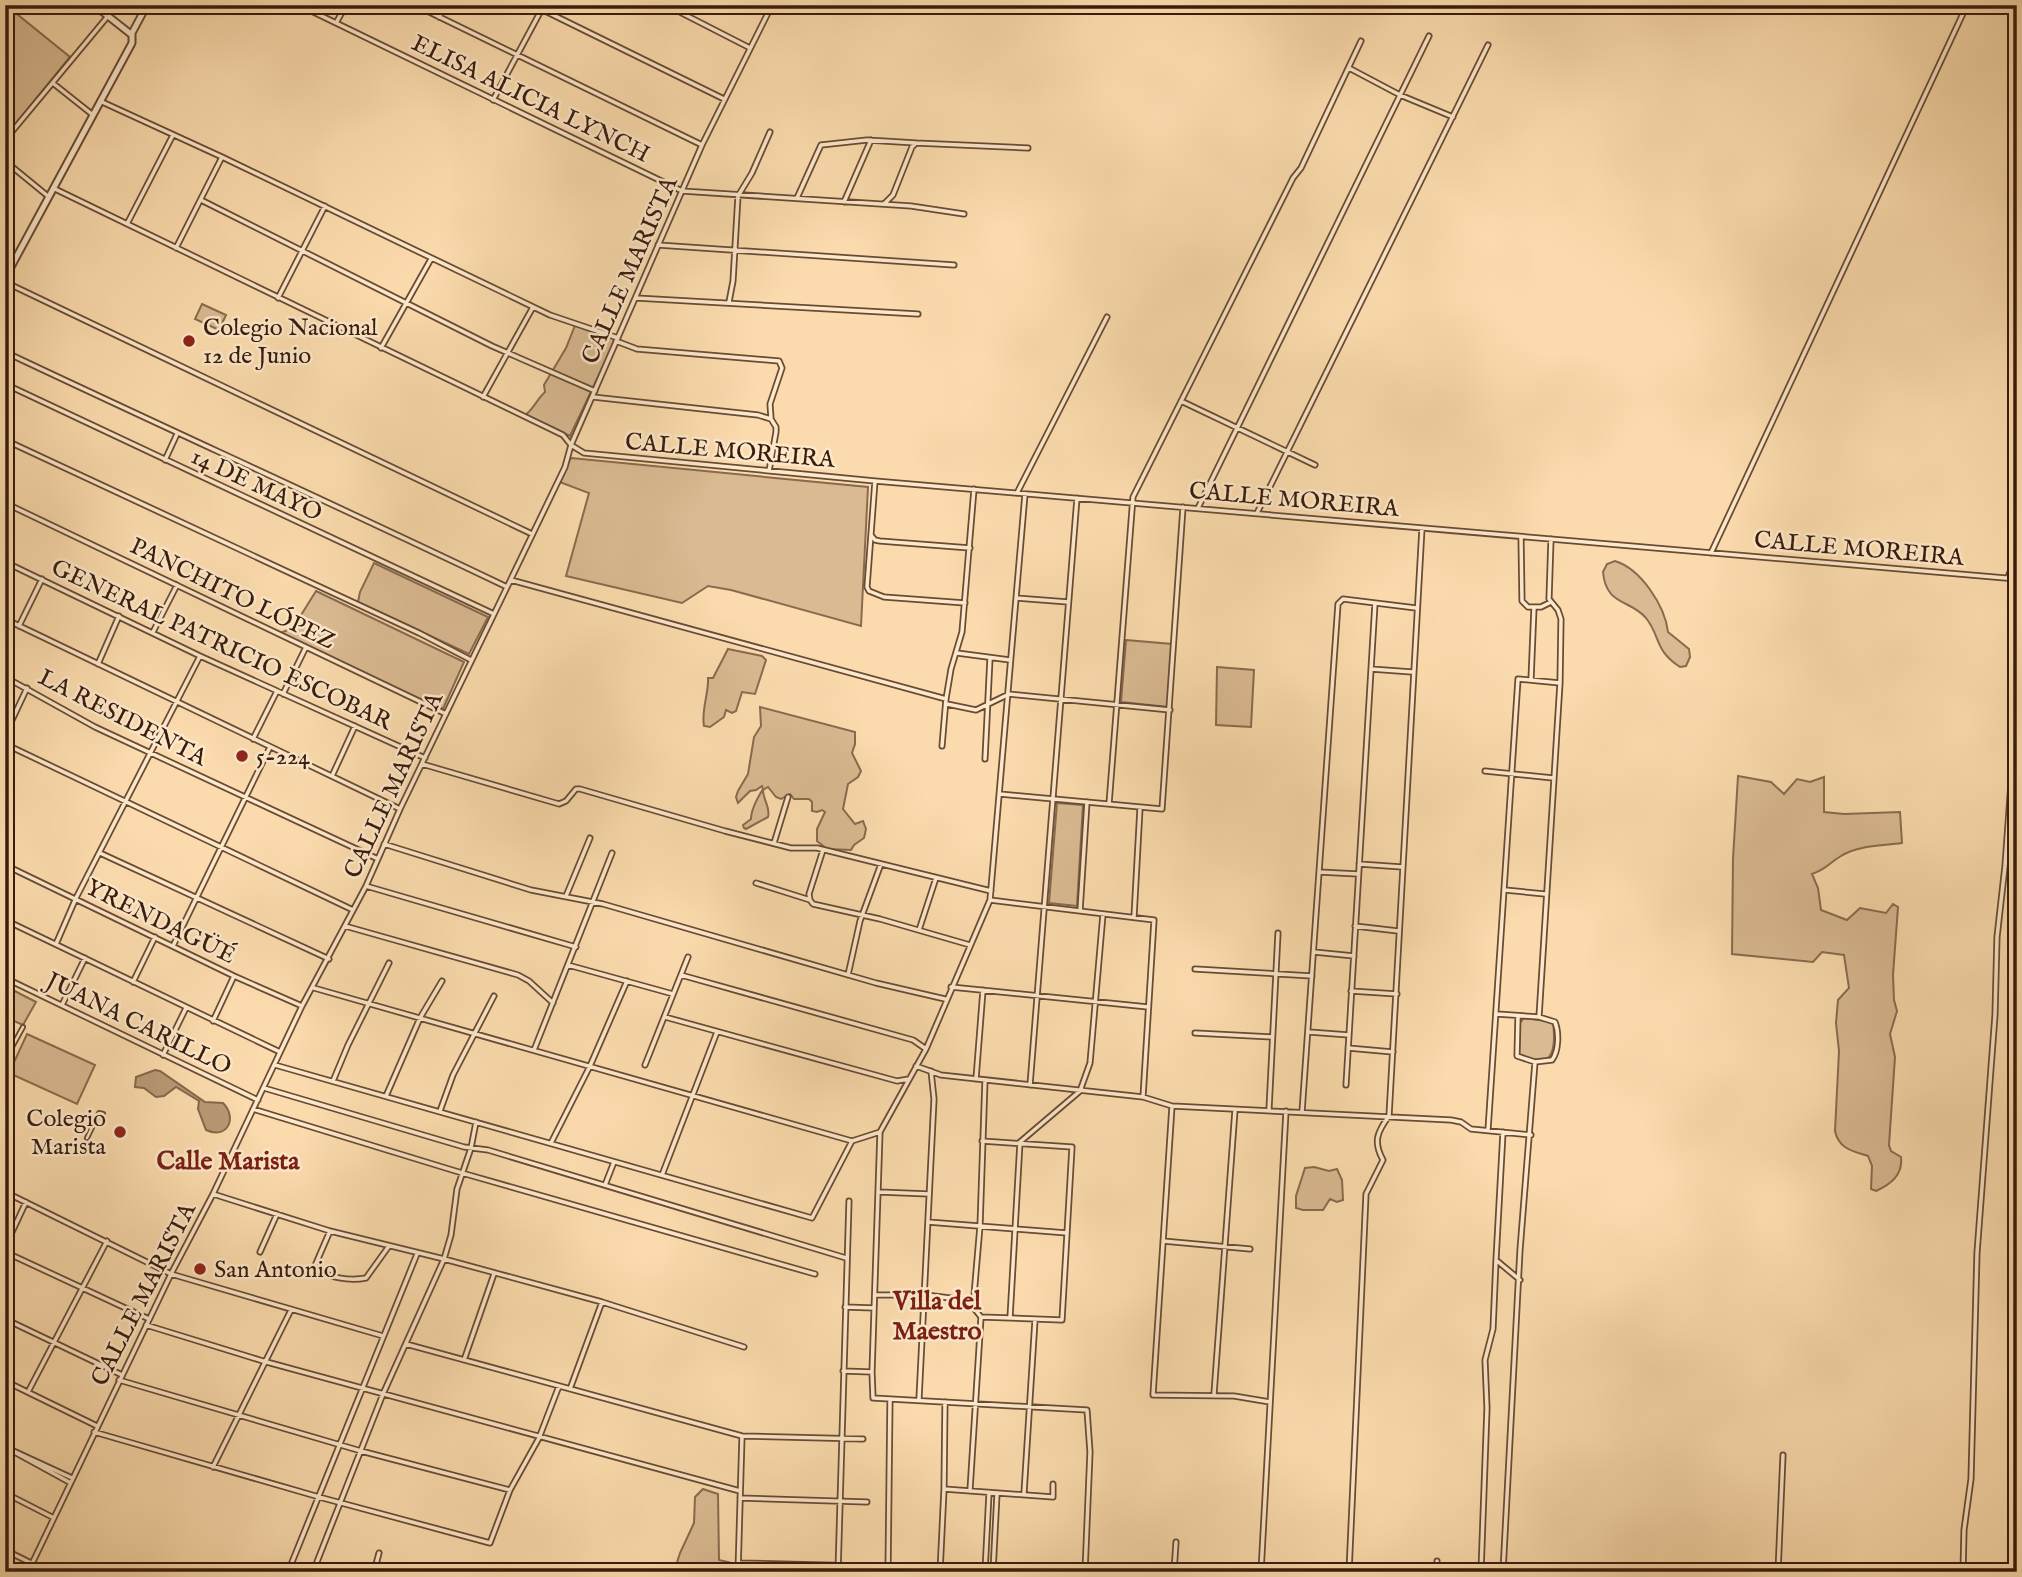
<svg xmlns="http://www.w3.org/2000/svg" width="2022" height="1577" font-family="'IM FELL English',serif">
	<rect width="100%" height="100%" fill="#fbdbad"/>
	<filter id="stains"><feTurbulence type="fractalNoise" baseFrequency=".00286" numOctaves="4"/><feColorMatrix values="0 0 0 0 .2 0 0 0 0 .09 0 0 0 0 .02 0 0 0 .5 -.17"/></filter>
	<radialGradient id="worn" r=".72"><stop offset=".6" stop-color="#630" stop-opacity="0"/><stop offset="1" stop-color="#630" stop-opacity=".3"/></radialGradient>
	<path fill="#daba92" stroke="#896a4f" stroke-width="2" d="M7,6l63,51 -65,80v-129z
		M202,304l24,11 -7,15 -24,-11z
		M576,323l40,16 -46,97 -45,-21c8,-5 12,-16 20,-23l-1,-7 22,-37z
		M571,458l297,29 -7,139 -130,-36 -23,-4 -26,17 -116,-27 23,-83 -32,-12z
		M1615,561c26,8 50,45 53,71l21,17 1,8 -4,9 -6,1c-26,-17 -19,-30 -34,-49 -16,-19 -40,-12 -43,-46l4,-8z
		M374,563l114,54 -19,37 -111,-52 2,-10z
		M316,591l148,71 -21,47 -72,-31 -91,-45 13,-5z
		M1126,640l46,4 -4,63 -47,-5z
		M728,649l34,7 4,4 -11,34 -13,-2 -6,19 -4,2 -6,-3 -2,7 -14,10 -6,-1c-3,-16 5,-33 4,-48h5z
		M1217,667l37,3 -3,57 -35,-2z
		M760,707l95,25v12l-3,9 9,18 -3,6 -10,7 -5,25 12,15 8,-3 3,8 -2,9 -10,7 -3,5 -24,-1 -10,-8v-12l8,-17 -3,-2 -5,2 -5,-1v-9l-3,-3h-15l-4,-5 -9,5 -5,-2 -8,-10 -5,3c0,10 8,18 5,27l-22,12 -2,-1 -1,-3 8,-6c0,-9 7,-22 12,-30l-1,-3 -6,4 -6,1 -12,12 -2,-6 2,-6 10,-17 6,-37 7,-11z
		M1738,776l33,6 13,12 13,-15 13,3 14,-5v35l20,2 56,-2 2,31c-19,3 -44,2 -61,13 -12,7 -14,13 -29,18l6,14 3,22 26,10 13,-12 26,5 7,-9 5,3 -5,68 1,25 3,11 -7,23 5,23 -6,88 2,6 10,6c2,18 -10,27 -25,34l-5,-2 1,-23 -4,-10c-16,-5 -29,-7 -33,-25l4,-80 -3,-28 2,-23 11,-12 -5,-33 -22,-3 -9,10 -81,-8 1,-95z
		M1057,803l26,2 -6,101 -28,-3z
		M5,986l31,16 -13,23 -18,-8z
		M1524,1018l29,4c1,6 1,11 1,17 -1,27 -14,24 -35,15l1,-31z
		M27,1034l68,31 -18,39 -68,-31z
		M1314,1167l15,4 8,-2 5,11 1,20 -6,2 -7,-3 -7,11h-20l-7,-2v-12l9,-28z
		M703,1489l15,5 1,66 13,3v9h-58l6,-19 14,-30 1,-26z"/>
	<path fill="#b99a76" stroke="#85674c" stroke-width="2" d="M155,1070l5,1 45,31 18,1c15,15 4,37 -17,27l-8,-21 1,-8 -23,-14 -12,9 -8,1 -12,-9 -9,-1 1,-10z"/>
	<g fill="none" stroke-linecap="round" stroke-linejoin="round">
		<defs>
			<path id="pedestrian" d="M5,1047l1,-2 6,2 11,-20
				M87,1138l12,-25 4,1"/>
			<path id="minor" d="M299,5l383,186 229,15 53,8
				M415,5l287,140
				M666,5l84,43
				M541,9l183,90
				M439,17l6,-12
				M336,23l10,-18
				M1349,68l51,27 53,22
				M54,84l39,31
				M493,100l51,-95
				M100,101l122,56 -46,91
				M5,140l103,-124
				M222,157l328,158 68,23
				M5,161l44,36
				M53,188l510,247 8,10 13,8 291,28 1142,98
				M797,198l24,-53 46,-5 49,3
				M201,200l291,146 103,45
				M844,202l27,-62
				M884,204l9,-9 19,-48 4,-4 112,5
				M127,224l46,-89
				M658,245l296,20
				M5,282l527,252
				M278,298l47,-92
				M636,298l282,16
				M729,302l4,-21 5,-85 14,-23 18,-41
				M616,341l21,8 142,12 3,7 -12,36 1,14
				M381,348l50,-89
				M5,352c167,79 335,155 502,235
				M5,384l489,230
				M483,397l50,-90
				M593,397l165,18 13,4 5,8v5l-7,39
				M1181,401l134,64
				M5,440l414,193 52,27
				M165,460l12,-26
				M875,481l-8,106 2,4 15,6 81,6
				M1017,493l90,-176
				M1025,494l-35,406 -64,149 -46,83 -8,240 1,26 214,12 3,42 -5,120
				M5,503l441,211
				M1198,508l231,-472
				M1257,513l231,-468
				M871,535l4,5 5,1 90,7
				M1521,537l1,64 6,6h13l10,-5
				M1711,553l256,-548
				M5,562l195,94 225,102
				M2008,577l9,-21
				M511,580l435,119 -4,47
				M1016,598l52,4
				M5,619l395,190
				M19,626l23,-47
				M153,632l24,-47
				M957,653l53,7
				M98,664l21,-48
				M1371,669l41,3
				M5,677l90,50 283,132
				M1531,680l3,-73
				M283,694l23,-47
				M946,699l5,-30 11,-37 12,-143
				M947,704l29,6 33,-16 161,16
				M5,735l22,-47
				M253,739l24,-48
				M5,744l348,166
				M985,759l5,-101
				M422,764l137,40 7,-3 10,-12h4l145,42 66,17h26l174,43
				M1485,771l68,7
				M332,776l23,-50
				M1000,794l162,15 21,-302
				M1109,804l24,-307 160,-319 8,-10 60,-127
				M774,843l14,-46
				M384,844l147,46 72,14 273,79 69,16
				M823,850l-14,44 1,6 3,4 67,15 90,26
				M100,853l229,106
				M1359,864l43,3
				M5,865l229,111 68,30
				M1319,872l39,2
				M756,883l54,17
				M366,886l210,61
				M1505,890l40,4
				M566,896l24,-58
				M990,900l164,20 -11,177
				M1080,911l7,-109
				M1134,917l6,-109
				M5,920l275,132
				M345,926l173,49 11,6 24,22
				M1355,926l43,5
				M919,930l17,-52
				M56,944l20,-46 124,-242
				M173,946l97,-199
				M1314,952l40,4
				M568,965l105,29
				M1195,969l117,7
				M681,975l232,65 13,9
				M848,975l12,-54 21,-57
				M5,978l253,122
				M133,982l22,-45
				M951,987l197,20
				M314,988l538,153 28,-9
				M1351,991l46,3
				M62,1005l23,-47
				M1497,1014l42,3 16,5c4,10 4,29 -3,38l-17,2 -18,-6 1,-40
				M665,1017l232,64 12,-2
				M1539,1017l21,-334 1,-64 -3,-9 -9,-11 2,-60
				M213,1021l21,-45
				M1309,1032l40,3
				M1195,1033l77,4
				M1348,1048l45,4
				M534,1050l78,-197
				M163,1055l23,-47
				M275,1065l537,153 40,-77
				M645,1065l43,-108
				M916,1066l25,9 202,22 29,9 279,14 10,2 10,7 60,6
				M976,1079l7,-89
				M333,1081l15,-36 41,-82
				M1030,1085l47,-587
				M1346,1085l29,-482
				M264,1088l200,59 24,3 358,108
				M386,1096l34,-78 22,-37
				M1172,1106l-19,289 81,1 36,6
				M253,1109l209,64 353,101
				M1269,1109l9,-176
				M440,1111l13,-36 41,-79
				M1302,1112l36,-508 5,-5 73,9
				M1488,1130l30,-451 42,4
				M1503,1132l-7,128 24,20
				M551,1143l39,-77 37,-85
				M662,1175l55,-143
				M605,1185l9,-23
				M5,1192l166,82 212,62
				M879,1192l50,2
				M213,1194l117,37 114,28 158,43 142,45
				M928,1222l139,11
				M330,1231l-16,37c14,10 36,13 52,10l23,-32
				M1163,1241l87,8
				M5,1247l21,-45
				M5,1252l144,67
				M260,1252l17,-38
				M875,1295h51l48,6
				M845,1307l29,1
				M981,1317l81,3 10,-173 -90,-6
				M1010,1318l10,-176 60,-51 10,-28 13,-149
				M5,1319l117,56
				M146,1325l117,36 477,130
				M406,1344l336,92 121,3
				M464,1360l30,-86
				M843,1371l29,1
				M119,1380l242,71 149,39
				M5,1381l92,45
				M570,1389l32,-87
				M28,1392l79,-151
				M1214,1394l21,-284
				M919,1399l15,-300 -3,-28
				M94,1432l225,65 171,46 20,-53 29,-52 20,-52
				M213,1467l78,-157
				M69,1482l-62,-34 65,30
				M944,1489l109,8v-13
				M970,1490l11,-173 -8,-10 7,-81 5,-146
				M5,1493l47,24
				M1024,1493l11,-173
				M740,1498l127,4
				M5,1550l26,13
				M738,1563l127,3
				M28,1572l143,-298 42,-80 89,-188 64,-120 34,-77 165,-342 6,-22 131,-300 70,-140
				M288,1572l129,-318
				M313,1572l70,-178 61,-135 7,-24 6,-46 14,-41 5,-26
				M374,1572l5,-19
				M738,1572l4,-136
				M838,1572l11,-371
				M888,1572l2,-173
				M940,1572l4,-83 1,-87
				M985,1572l4,-79
				M993,1572l4,-78
				M1174,1572l2,-30
				M1261,1572l25,-461
				M1349,1572l17,-378 17,-34c-10,-18 -6,-28 6,-44l33,-588
				M1437,1572v-11
				M1481,1572l6,-164 -2,-48 8,-31 3,-69
				M1503,1572l17,-322 15,-188
				M1778,1572l5,-117
				M1963,1572l1,-42 7,-51 6,-226 18,-238 2,-78 8,-71 12,-167"/>
			<path id="tertiary" d="M94,5l38,30
				M5,278l127,-235v-10l15,-28"/>
		</defs>
		<use href="#pedestrian" stroke="#694b34" stroke-width="6"/>
		<use href="#minor" stroke="#694b34" stroke-width="7"/>
		<use href="#tertiary" stroke="#694b34" stroke-width="9"/>
		<use href="#pedestrian" stroke="#fce8ca" stroke-width="2.5"/>
		<use href="#minor" stroke="#fce8ca" stroke-width="3.5"/>
		<use href="#tertiary" stroke="#fce8ca" stroke-width="5"/>
	</g>
	<g fill="#8f2418" stroke="#fce8ca" stroke-width="2.5">
		<circle cx="189" cy="341" r="7"/>
		<circle cx="242" cy="756" r="7"/>
		<circle cx="120" cy="1132" r="7"/>
		<circle cx="200" cy="1269" r="7"/>
	</g>
	<g text-anchor="middle" stroke-width="5" stroke-linejoin="round" paint-order="stroke">
		<g font-size="24" fill="#381b0c" stroke="#fce8ca">
			<text transform="translate(531 98) rotate(26)" y="8">ELISA ALICIA LYNCH</text>
			<text transform="translate(629 270) rotate(-66)" y="8">CALLE MARISTA</text>
			<text transform="translate(730 450) rotate(5)" y="8">CALLE MOREIRA</text>
			<text transform="translate(257 484) rotate(25)" y="8">14 DE MAYO</text>
			<text transform="translate(1294 499) rotate(5)" y="8">CALLE MOREIRA</text>
			<text transform="translate(1859 548) rotate(5)" y="8">CALLE MOREIRA</text>
			<text transform="translate(233 593) rotate(26)" y="8">PANCHITO LÓPEZ</text>
			<text transform="translate(222 644) rotate(25)" y="8">GENERAL PATRICIO ESCOBAR</text>
			<text transform="translate(123 717) rotate(27)" y="8">LA RESIDENTA</text>
			<text transform="translate(393 785) rotate(-65)" y="8">CALLE MARISTA</text>
			<text transform="translate(161 921) rotate(26)" y="8">YRENDAGÜÉ</text>
			<text transform="translate(139 1023) rotate(26)" y="8">JUANA CARILLO</text>
			<text transform="translate(143 1294) rotate(-63)" y="8">CALLE MARISTA</text>
		</g>
		<g font-size="24" fill="#381b0c" stroke="#fce8ca" text-anchor="start">
			<text x="203" y="335">Colegio Nacional<tspan x="203" dy="28">12 de Junio</tspan></text>
			<text x="256" y="764">5-224</text>
			<text x="106" y="1126" text-anchor="end">Colegio<tspan x="106" dy="28">Marista</tspan></text>
			<text x="214" y="1277">San Antonio</text>
		</g>
		<g font-size="26" font-weight="bold" fill="#7a1f14" stroke="#fce8ca">
			<text x="228" y="1169">Calle Marista</text>
			<text x="937" y="1309">Villa del<tspan x="937" dy="30">Maestro</tspan></text>
		</g>
	</g>
	<rect width="2022" height="1577" fill="none" stroke="#fbdbad" stroke-width="28"/>
	<rect x="7" y="7" width="2008" height="1563" fill="none" stroke="#381b0c" stroke-width="3.5"/>
	<rect x="14" y="14" width="1994" height="1549" fill="none" stroke="#381b0c" stroke-width="2"/>
	<rect width="100%" height="100%" filter="url(#stains)"/>
	<rect width="100%" height="100%" fill="url(#worn)"/>
</svg>
